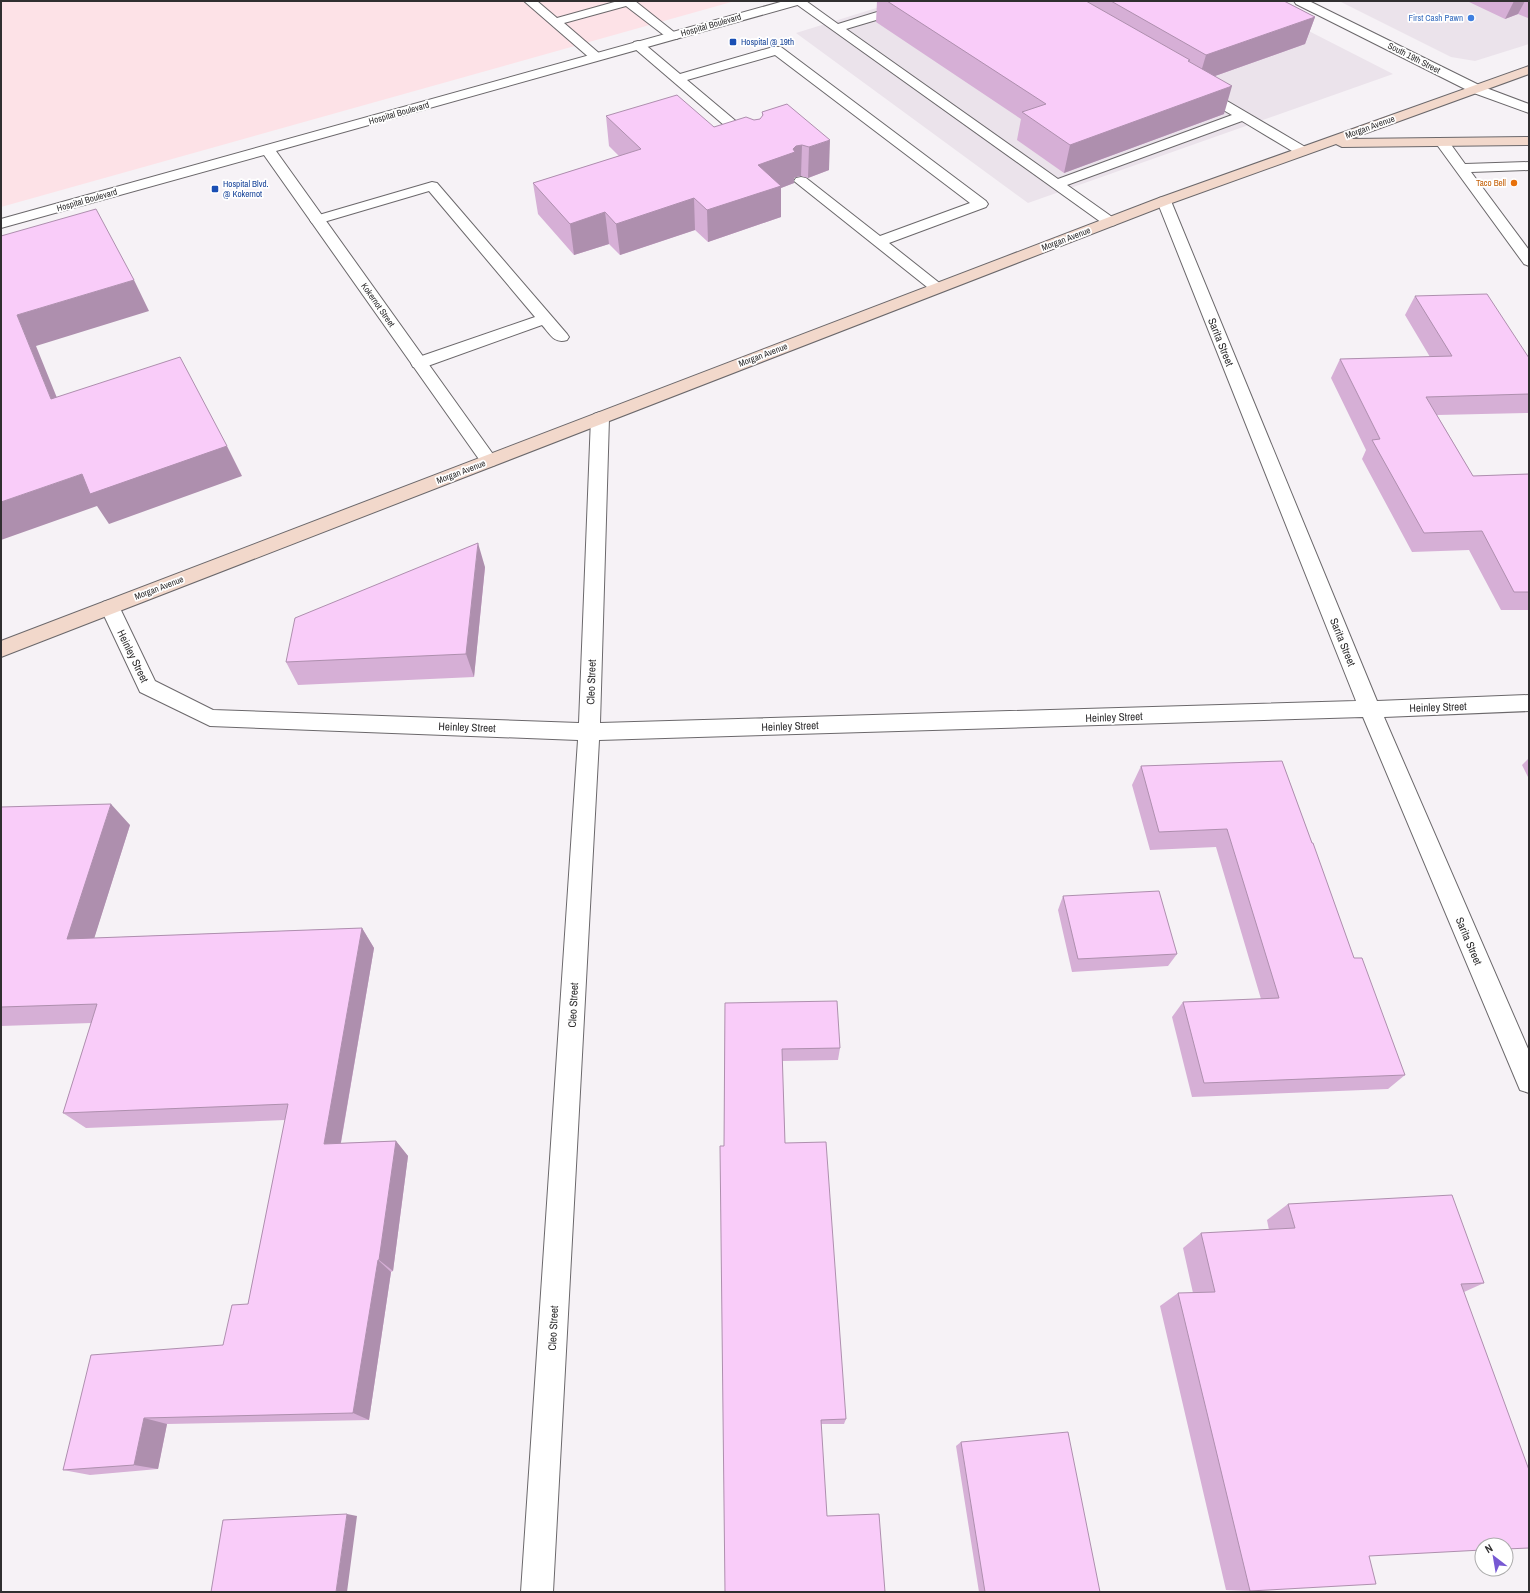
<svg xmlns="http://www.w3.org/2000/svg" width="1530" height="1593" font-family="'Archivo Narrow',sans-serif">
	<rect width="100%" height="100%" fill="#f6f2f6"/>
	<path fill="#ebe3eb" d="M899,1h351l143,73 -365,129 -232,-170z
		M1339,1h190v43l-54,17 -24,-4z"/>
	<path fill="#fde2e7" d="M1,1h734l-734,206z"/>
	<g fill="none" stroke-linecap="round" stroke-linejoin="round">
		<defs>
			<path id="service" d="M524,1h13l20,17 61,-17h17l44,35 -2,3h-8l-43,-33 -62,17 36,31 2,3 -2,3h-8z
				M792,1h14l32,23 75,-23h19l-2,3 -84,25 212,150 174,-64 -37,-21 -2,-3 2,-3h10l102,60 2,3 -2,3 -5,1 -5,-1 -55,-33 -175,64 48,34 2,3 -2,3 -5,1 -5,-1z
				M638,41l4,1 38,32 93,-27h8l205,154 2,3 -2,3 -97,36 53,42 3,3 -3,3 -5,2 -5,-2 -138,-110 2,-3 5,-1 5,1 74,58 90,-33 -195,-148 -88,25 69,58 2,3 -2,3 -5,1 -5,-1 -112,-96 -2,-3 2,-3z
				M1442,138l5,1 18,25 64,-2v8l-58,2 58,78v16l-5,-2 -89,-122 2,-3z
				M432,182l5,1 130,151 2,3 -2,3c-13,4 -17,-6 -25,-15l-117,42 -6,1 -6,-1 -2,-4 2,-4 122,-42 -106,-126 -112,33 -5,-1 -2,-3 2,-3z"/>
			<path id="minor" d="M784,1h19l-2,3 -525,147 219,306 3,4 -3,4 -6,2 -6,-2 -219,-310 -263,73v-9z
				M1164,197l5,1 2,3 206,500 152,-6v16l-145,6 145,334v42l-9,-3 -157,-373 -764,23 -46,852h-32l57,-852 -368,-14 -70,-34 -40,-85 3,-5 7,-2 7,2 38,79 58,29 366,13 12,-305 3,-4 6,-2 6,2 3,4 -9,305 756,-22 -199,-500 2,-3z"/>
			<path id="tertiary" d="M1294,1h15l172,85 48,18v9l-58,-21 -175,-88z"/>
			<path id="secondary" d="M1529,66v8l-179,65 179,-2v8l-187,2 -6,-3 -167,60 -1168,453v-16l1158,-443z"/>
		</defs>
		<use href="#service" stroke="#6b686b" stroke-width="2"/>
		<use href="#minor" stroke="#6b686b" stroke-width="2"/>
		<use href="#tertiary" stroke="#6b686b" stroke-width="2"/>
		<use href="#secondary" stroke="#6b686b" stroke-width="2"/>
		<use href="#service" fill="#fff" fill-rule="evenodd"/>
		<use href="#minor" fill="#fff" fill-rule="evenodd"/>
		<use href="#tertiary" fill="#fff" fill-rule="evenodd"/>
		<use href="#secondary" fill="#f2d8cb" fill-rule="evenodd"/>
	</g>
	<path fill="#d6afd6" d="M877,1h407l31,16 -10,27 -90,32 9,38 -160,59 -47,-33 4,-21 -145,-97z
		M1467,1h62v17h-1l-10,-4 -13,5z
		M787,104l42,66 -21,8 -7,-2 -5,1 -2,1v5l-13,5v29l-73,25 -13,-12 -75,25 -11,-11 -35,11 -36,-41 -5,-31 86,-27 -10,-10 -3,-30 108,11 46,-8 2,-2v-5z
		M1415,296l114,62v55l-92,2 36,61 56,-2v136h-28l-32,-60 -57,2 -50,-93 4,-9 -35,-72 9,-19 90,-2 -25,-42z
		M485,567l-11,110 -176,8 -12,-23z
		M1529,758v21l-7,-14z
		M1282,761l72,197 51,117 -17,14 -196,8 -20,-80 11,-15 78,-3 -45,-152 -66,3 -18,-65 9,-19z
		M1,807l129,18 -36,113 268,-10 12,20 -33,195 55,-2 12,15 -15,115 -2,1 -22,148 -202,4 -9,45 -68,6 -27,-5 160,-125 25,-41 37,-184 -199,8 -23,-15 28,-90 -90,3z
		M1063,896l114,58 -9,12 -96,6 -14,-62z
		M725,1003l115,45 -2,12 -56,1 3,82 61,276 -2,5h-23l-96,168 -1,-446z
		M1288,1204l196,79 -20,9 -95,264 -119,35 -24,-1 -66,-284 18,-13h15l-10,-45 18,-15 68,-3 -2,-10z
		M961,1442l139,150h-121l-23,-146z"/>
	<path fill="#ae8fae" d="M1514,1h11l-7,13 -13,5z
		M1315,17l-10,27 -107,38 8,-27z
		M1232,86l-8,28 -160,59 6,-28z
		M830,140l-1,30 -21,8 1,-31z
		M802,145l-1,31 -5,1 -2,1v5l-13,5v29l-73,25 -1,-32 51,-45 35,-16 3,-3z
		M694,198l1,32 -75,25 -4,-31z
		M605,212l4,32 -35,11 -4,-31z
		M134,280l15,31 -113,35 34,84 -19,-31 -34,-84z
		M227,446l15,30 -133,48 -12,-18 -96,34v-38l81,-28z
		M478,543l7,24 -11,110 -8,-23z
		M111,804l19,21 -42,133 -21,-19z
		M362,928l12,20 -36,211 -14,-15z
		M396,1141l12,15 -15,115 -14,-11z
		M378,1260l13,12 -22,148 -16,-7z
		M144,1418l23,6 -9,45 -24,-4z
		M347,1514l10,2 -10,76h-11z"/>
	<path fill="#f9ccf9" stroke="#ae8fae" d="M887,1h199l104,59 -2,1 44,25 -162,59 -48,-33 24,-8z
		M1111,1h173l31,16 -109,38z
		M677,95l37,32 32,-10 8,3 6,-1 3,-4 -1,-3 25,-8 43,36 -21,7 -7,-2 -6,1 -3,3 2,3 -37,13 23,21 -74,24 -13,-12 -78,26 -11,-12 -35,12 -37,-41 108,-34 -35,-33z
		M96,209l38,71 -117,35 34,84 129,-42 47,89 -137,48 -8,-20 -81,28v-266z
		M1487,294l42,64v36l-103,3 47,79 56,-2v118h-15l-32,-61 -58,2 -52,-93 8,-1 -40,-80 112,-3 -37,-60z
		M478,543l-12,111 -180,8 9,-44z
		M1282,761l30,82h1l41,115h8l43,117 -201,8 -21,-81 96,-4 -52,-169 -68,3 -18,-66z
		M111,804l-44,135 295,-11 -38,216 72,-3 -17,119h-1l-25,153 -209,5 -10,47 -71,5 28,-115 132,-10 9,-40 16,-1 40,-200 -225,9 34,-109 -96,3v-200z
		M1159,891l18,63 -99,5 -15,-63z
		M837,1001l3,47 -58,1 3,94 41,-1 20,277 -25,1 6,96 52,-2 6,78h-160l-5,-446h4l1,-143z
		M1452,1195l32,88 -23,1 68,186v78l-23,1v-4h-24v5l-113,6 7,28 -126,7 -72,-298 37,-1 -14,-59 94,-5 -7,-24z
		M1068,1432l32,160h-115l-24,-150z
		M347,1514l-11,78h-125l12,-72z"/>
	<circle fill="#3f7fe0" stroke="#fff" stroke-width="1.5" cx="1471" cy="18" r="4"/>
	<g fill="#1a4fb4" stroke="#fff" stroke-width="1.5">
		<rect x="729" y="38" width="8" height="8" rx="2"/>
		<rect x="211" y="185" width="8" height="8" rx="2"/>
	</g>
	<circle fill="#e8710a" stroke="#fff" stroke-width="1.5" cx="1514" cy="183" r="4"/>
	<g text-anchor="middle" stroke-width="3.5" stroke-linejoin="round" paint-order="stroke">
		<g font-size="9" fill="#366cbe" stroke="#fff" text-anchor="end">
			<text x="1463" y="21">First Cash Pawn</text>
		</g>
		<g font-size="9" fill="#302f30" stroke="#fff">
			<text transform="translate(711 25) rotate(-16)" y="3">Hospital Boulevard</text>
			<text transform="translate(1414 58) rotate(27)" y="3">South 19th Street</text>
			<text transform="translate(399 113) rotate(-16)" y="3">Hospital Boulevard</text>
			<text transform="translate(1370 127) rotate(-20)" y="3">Morgan Avenue</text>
			<text transform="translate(87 200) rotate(-16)" y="3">Hospital Boulevard</text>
			<text transform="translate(1066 239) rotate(-21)" y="3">Morgan Avenue</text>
			<text transform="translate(378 305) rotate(55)" y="3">Kokernot Street</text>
			<text transform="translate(763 355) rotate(-21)" y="3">Morgan Avenue</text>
			<text transform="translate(461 472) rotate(-21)" y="3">Morgan Avenue</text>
			<text transform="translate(159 588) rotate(-21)" y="3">Morgan Avenue</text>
		</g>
		<g font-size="9" fill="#164399" stroke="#fff" text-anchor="start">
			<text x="741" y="45">Hospital @ 19th</text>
			<text x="223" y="187">Hospital Blvd.<tspan x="223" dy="10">@ Kokernot</tspan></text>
		</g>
		<g font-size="9" fill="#c56008" stroke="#fff" text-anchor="end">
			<text x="1506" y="186">Taco Bell</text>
		</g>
		<g font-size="11" fill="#302f30" stroke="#fff">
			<text transform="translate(1221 342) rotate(68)" y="4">Sarita Street</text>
			<text transform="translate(1343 642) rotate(68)" y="4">Sarita Street</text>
			<text transform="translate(133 656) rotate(64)" y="4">Heinley Street</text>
			<text transform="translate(591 682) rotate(-88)" y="4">Cleo Street</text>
			<text transform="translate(1438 707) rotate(-2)" y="4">Heinley Street</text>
			<text transform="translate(1114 717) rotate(-2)" y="4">Heinley Street</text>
			<text transform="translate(790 726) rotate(-2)" y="4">Heinley Street</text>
			<text transform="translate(467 727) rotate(2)" y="4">Heinley Street</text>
			<text transform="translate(1469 941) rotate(67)" y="4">Sarita Street</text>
			<text transform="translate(573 1005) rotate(-87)" y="4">Cleo Street</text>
			<text transform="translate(553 1328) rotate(-87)" y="4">Cleo Street</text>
		</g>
	</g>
	<rect width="1530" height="1593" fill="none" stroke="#302f30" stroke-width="4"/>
	<g transform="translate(1494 1557) rotate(329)"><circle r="19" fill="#ffffff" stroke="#acacac"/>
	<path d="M0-3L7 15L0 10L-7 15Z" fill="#7759d3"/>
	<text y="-6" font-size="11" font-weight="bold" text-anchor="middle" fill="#302f30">N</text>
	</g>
</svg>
